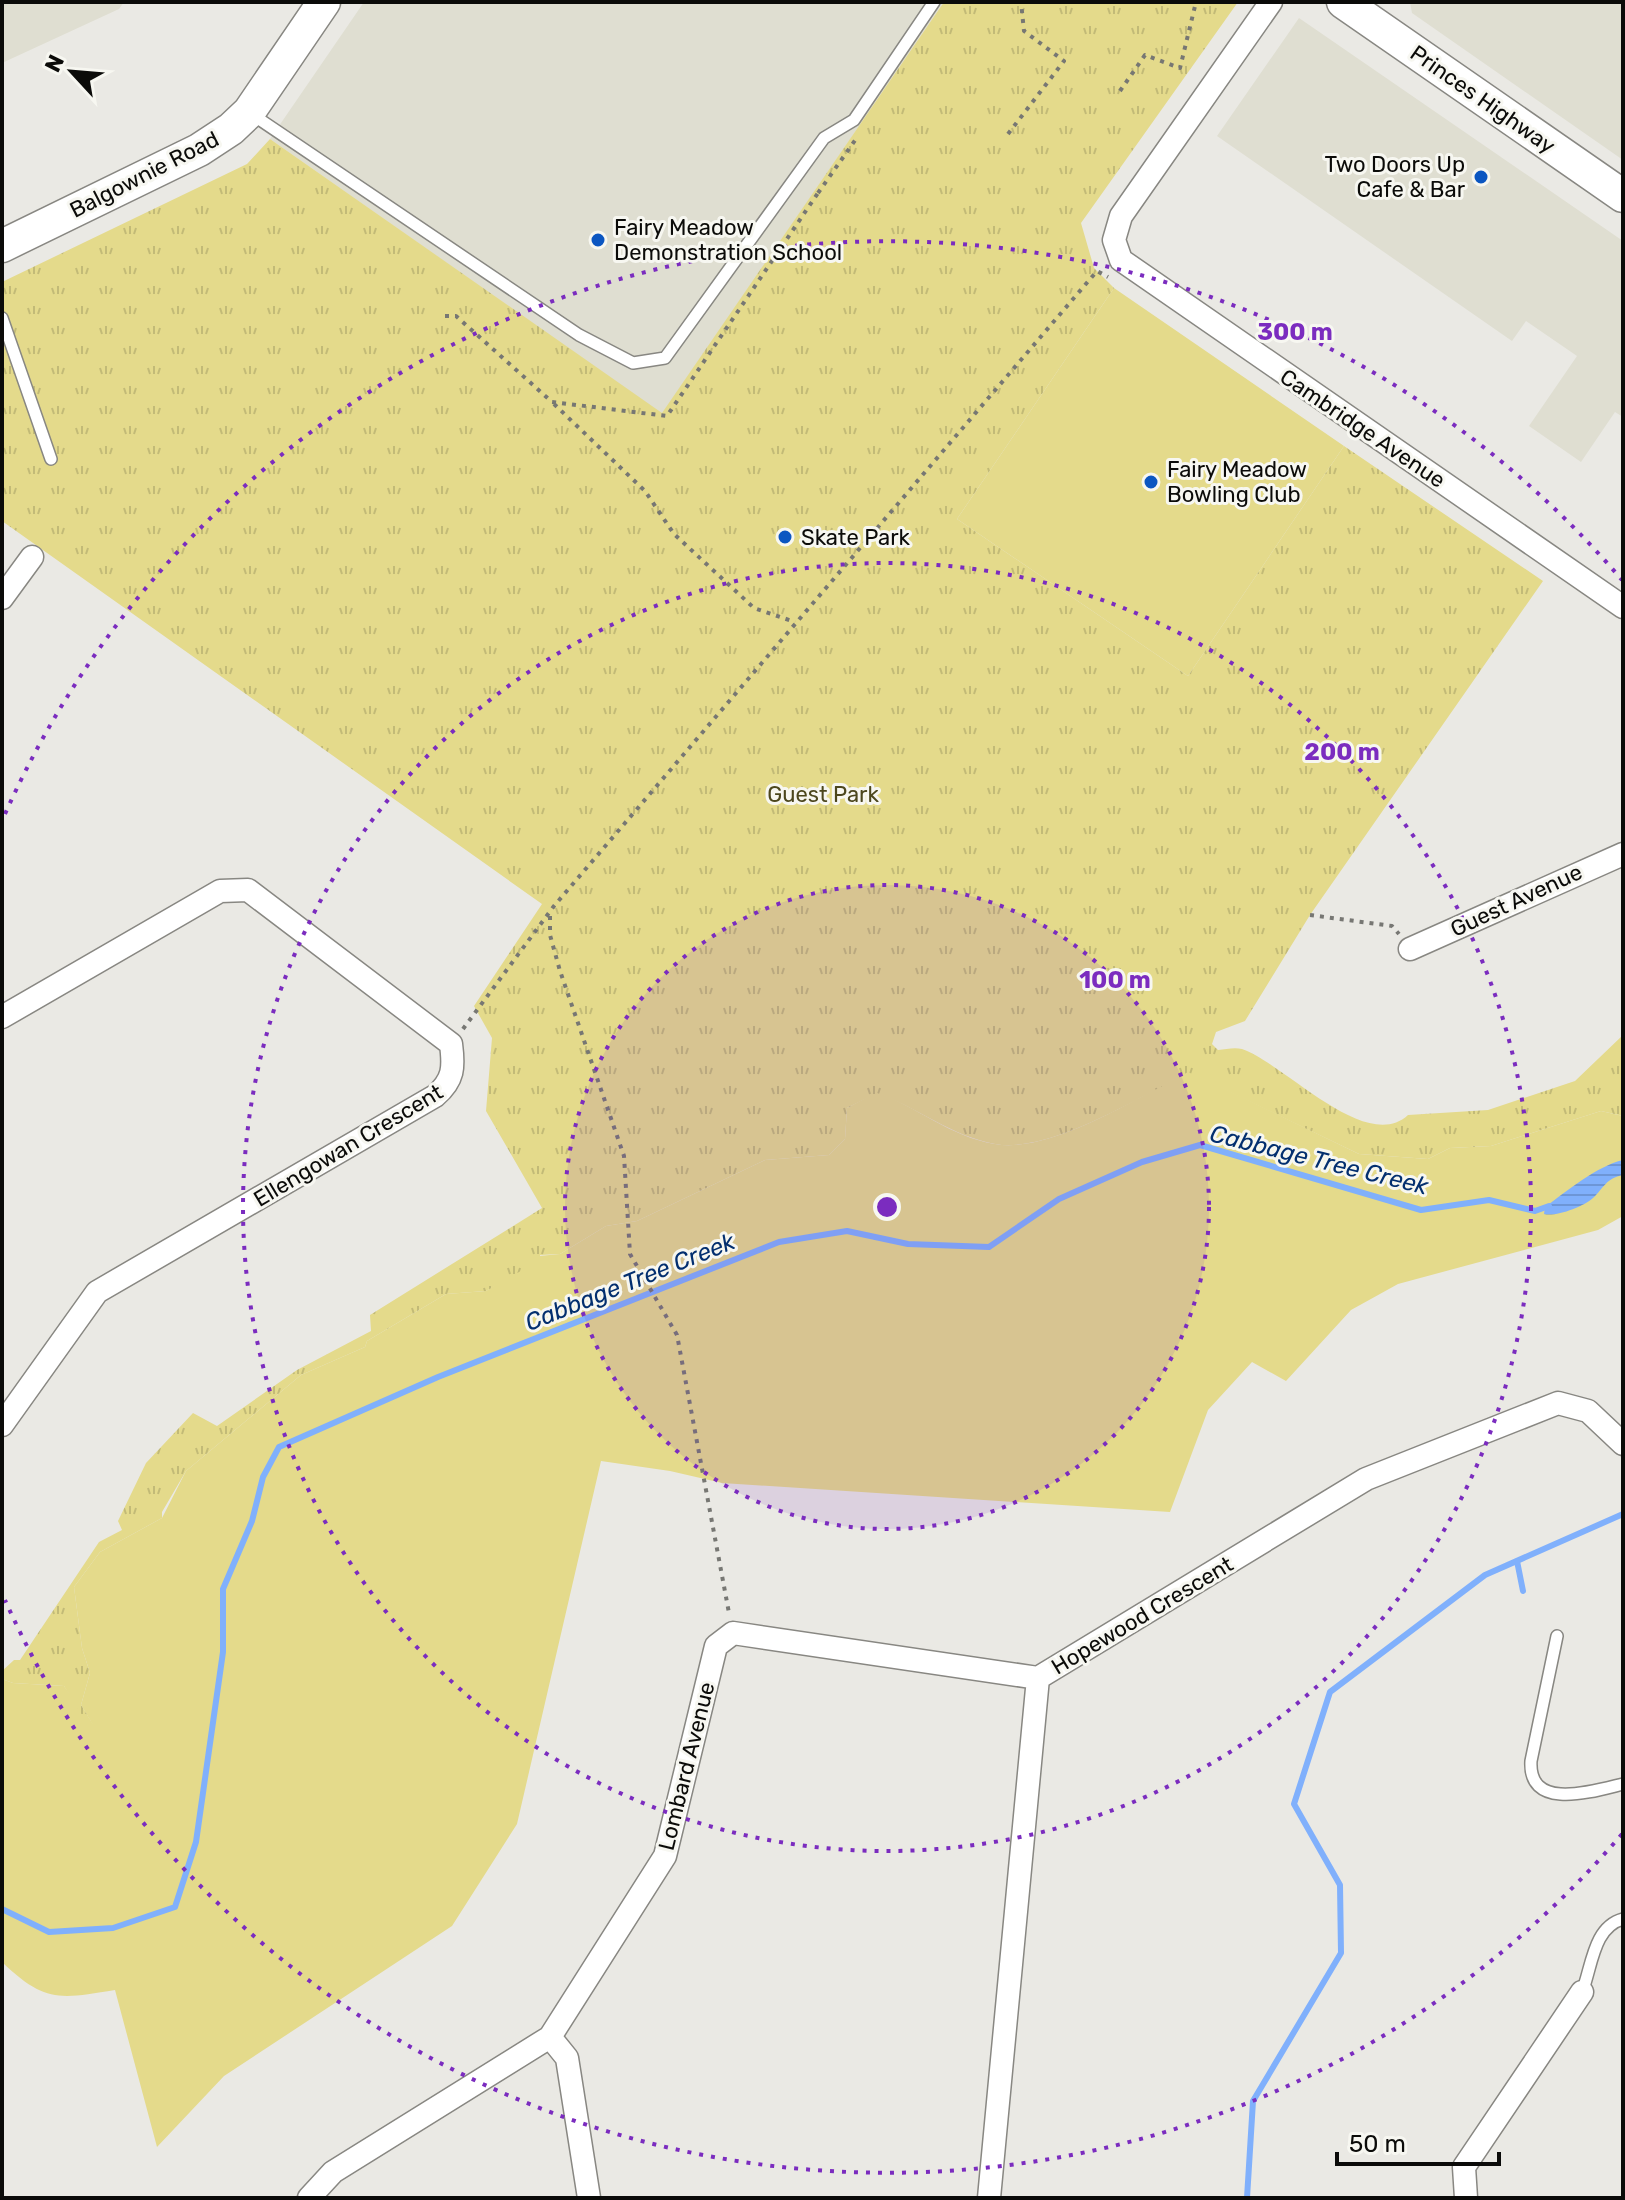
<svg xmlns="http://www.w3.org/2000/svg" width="1625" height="2200" font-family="Rubik,sans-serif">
	<defs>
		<pattern id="park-tufts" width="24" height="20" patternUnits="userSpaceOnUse" patternTransform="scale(2)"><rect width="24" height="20" fill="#e4da8b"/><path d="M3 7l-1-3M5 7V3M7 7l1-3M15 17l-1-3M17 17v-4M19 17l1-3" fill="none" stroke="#c2ba77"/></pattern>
		<pattern id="water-rules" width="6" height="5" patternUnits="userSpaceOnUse" patternTransform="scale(2)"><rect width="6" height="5" fill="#80b0fc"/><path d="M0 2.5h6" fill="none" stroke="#6d96d7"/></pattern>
	</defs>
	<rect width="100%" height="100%" fill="#eae9e4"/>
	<path fill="#dfded1" d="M2,2h122l-5,7 -117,54z
		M364,2h580l-282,412 -392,-275z
		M1410,2h213v158l-211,-147z
		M1299,18l324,223v176l-8,-5 -34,50 -52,-36 48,-70 -51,-35 -14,20 -295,-205z"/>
	<path fill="#e4da8b" d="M1114,288l230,158 -156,230 -231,-157z
		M1188,1071l171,83 69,5 22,-11 41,-2 110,-35 22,5v100l-25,14 -200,54 -47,26 -65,71 -34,-19 -44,48 -38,102 -448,-29 -52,-12 -69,-10 -84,363 -65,102 -228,150 -67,71 -42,-157c-56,9 -70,13 -113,-28v-283l11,4 51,3 29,39 -12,-20 9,-32 -8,-25 -8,-61 26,-35 62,-34 24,-47 115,-96 64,-28 2,-6 79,-47 40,-3 53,-35 21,-2 46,-28 31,-5 128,-61 64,-5 16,-16 2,-31 30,-16c40,15 74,45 118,52 54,10 145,-47 193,-73z"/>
	<path fill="url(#park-tufts)" d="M944,2h294l-157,221 13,45 20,20 -157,231 231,157 156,-230 199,135 -233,334 -65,106 -29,11 -4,12 6,6c8,-1 17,-3 24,-1 43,15 124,105 166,66l80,-5 87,-29 48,-46v81l-22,-5 -110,35 -41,2 -22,11 -69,-5 -171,-82c-47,25 -140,82 -193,72 -44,-8 -78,-37 -118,-51l-30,15 -2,31 -16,16 -64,5 -128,61 -31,5 -46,28 -20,1v5l-54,31 -40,3 -79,47 -2,6 -64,28 -115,96 -24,41v6l-62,34 -26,35 8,61 8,25 -9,32 15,24 -14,-14 -18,-29 -51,-3 -11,-4v-8l12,-11h6l79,-118 23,-12 -4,-9 28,-58 47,-50 24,13 80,-56 74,-39 -1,-16 172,-107 -56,-97 6,-73 -18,-32 68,-102 -540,-383v-239l245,-118 23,-25 392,274z"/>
	<path fill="url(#water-rules)" d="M1623,1160v15c-17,3 -19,13 -30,23 -10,9 -37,19 -49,16l1,-7c22,-16 52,-41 78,-47z"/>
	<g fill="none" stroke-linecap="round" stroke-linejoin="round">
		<path stroke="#80b0fc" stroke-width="6" d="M1517,1561l6,30
			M2,1909l47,23 64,-4 62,-21 21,-65 27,-190v-63l29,-68 11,-44 16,-30 159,-70 341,-135 68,-11 61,13 81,3 70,-48 83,-37 58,-17 221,65 68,-10 46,11 14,-5
			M1247,2198l6,-97 88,-148 -1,-68 -46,-81 36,-112 155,-117 138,-61"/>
		<defs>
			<path id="service" d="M250,113l329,222 54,28 32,-5 159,-220 30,-18 80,-118
				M2,318l49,141
				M1557,1636l-26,125c-3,51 63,30 92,23
				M1582,1992c10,-25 11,-65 41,-73"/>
			<path id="minor" d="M1271,2l-150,214 -7,24 7,20 502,347
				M2,598l30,-41
				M1410,949l213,-95
				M2,1017l218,-126 28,-1 203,154c3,23 3,36 -16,52l-338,196 -95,133
				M1038,1678l328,-199 192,-76 30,8 35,33
				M550,2037l17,21 22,140
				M309,2198l24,-26 217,-135 115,-181 51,-210 17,-13 305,45
				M989,2198l49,-520
				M1466,2198l-2,-31 118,-175"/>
			<path id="secondary" d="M1343,2l280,194
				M2,246l197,-96 32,-21 18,-17 75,-110"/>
		</defs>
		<use href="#service" stroke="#888782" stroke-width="14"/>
		<use href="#minor" stroke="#888782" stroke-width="25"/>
		<use href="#secondary" stroke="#888782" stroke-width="35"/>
		<path stroke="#777773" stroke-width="4" stroke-dasharray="4 6" stroke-linecap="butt" d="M1120,91l25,-36 35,13 16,-66
			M1008,134l56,-73 -40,-30 -3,-29
			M818,193l38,-54
			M445,316h11l96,86 115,14 151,-223 -3,-2
			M554,404l91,87 29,43 80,74 41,14
			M1310,915l82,11 7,8
			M550,916v19l10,36 64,185 6,98 47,81 52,278
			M463,1029l91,-123 543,-635 11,6"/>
		<use href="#service" stroke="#fff" stroke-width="11"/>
		<use href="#minor" stroke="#fff" stroke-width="22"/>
		<use href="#secondary" stroke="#fff" stroke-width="32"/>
	</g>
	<circle cx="887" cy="1207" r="322" fill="#7b2cbf" fill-opacity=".12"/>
	<g fill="none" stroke="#7b2cbf" stroke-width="4" stroke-dasharray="4 8">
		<circle cx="887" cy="1207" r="322"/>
		<circle cx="887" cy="1207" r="644"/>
		<path d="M1622 1834A966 966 0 0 1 5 1600M5 814A966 966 0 0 1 1622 580"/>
	</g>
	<g fill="#0b56c1" stroke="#f7f7f1" stroke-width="3">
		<circle cx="1481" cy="177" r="8"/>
		<circle cx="598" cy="240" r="8"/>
		<circle cx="1151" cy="482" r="8"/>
		<circle cx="785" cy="537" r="8"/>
	</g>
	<g text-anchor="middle" stroke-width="6" stroke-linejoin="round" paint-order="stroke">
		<g font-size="22" fill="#0b0b09" stroke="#f7f7f1">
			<text transform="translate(1483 99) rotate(35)" y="8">Princes Highway</text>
			<text transform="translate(144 174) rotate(-27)" y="8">Balgownie Road</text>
			<text transform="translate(1363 428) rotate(34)" y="8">Cambridge Avenue</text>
			<text transform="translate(1516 900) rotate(-25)" y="8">Guest Avenue</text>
			<text transform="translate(348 1145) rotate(-31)" y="8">Ellengowan Crescent</text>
			<text transform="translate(1142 1615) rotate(-31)" y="8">Hopewood Crescent</text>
			<text transform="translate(686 1766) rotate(-76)" y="8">Lombard Avenue</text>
		</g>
		<g font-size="22" fill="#0b0b09" stroke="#f7f7f1" text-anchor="start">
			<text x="1465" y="172" text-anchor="end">Two Doors Up<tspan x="1465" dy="25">Cafe &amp; Bar</tspan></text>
			<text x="614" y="235">Fairy Meadow<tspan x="614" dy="25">Demonstration School</tspan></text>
			<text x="1167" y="477">Fairy Meadow<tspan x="1167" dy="25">Bowling Club</tspan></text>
			<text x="801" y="545">Skate Park</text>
		</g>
		<g font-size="22" fill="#4c471d" stroke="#f7f7f1">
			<text x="823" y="802">Guest Park</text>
		</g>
		<g font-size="24" font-style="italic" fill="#032f6f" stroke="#f7f7f1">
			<text transform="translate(1319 1160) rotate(14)" y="8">Cabbage Tree Creek</text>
			<text transform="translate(630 1282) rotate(-22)" y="8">Cabbage Tree Creek</text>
		</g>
	</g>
	<circle cx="887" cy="1207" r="12" fill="#7b2cbf" stroke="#f7f7f1" stroke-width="4"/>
	<g font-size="24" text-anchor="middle" font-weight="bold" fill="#7b2cbf" stroke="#f7f7f1" stroke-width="6" stroke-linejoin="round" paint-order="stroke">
		<text x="1295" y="340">300 m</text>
		<text x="1342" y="760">200 m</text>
		<text x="1115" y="988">100 m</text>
	</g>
	<rect width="1625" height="2200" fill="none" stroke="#0b0b09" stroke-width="8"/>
	<g transform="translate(72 72) rotate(296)" stroke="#f7f7f1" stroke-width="6" paint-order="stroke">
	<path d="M0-6L14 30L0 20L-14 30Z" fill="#0b0b09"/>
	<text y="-12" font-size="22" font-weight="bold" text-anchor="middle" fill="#0b0b09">N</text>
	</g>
	<path d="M1337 2152v12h162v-12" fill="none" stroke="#0b0b09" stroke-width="4"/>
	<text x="1349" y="2152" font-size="24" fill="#0b0b09" stroke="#f7f7f1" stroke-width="6" paint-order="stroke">50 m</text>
</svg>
